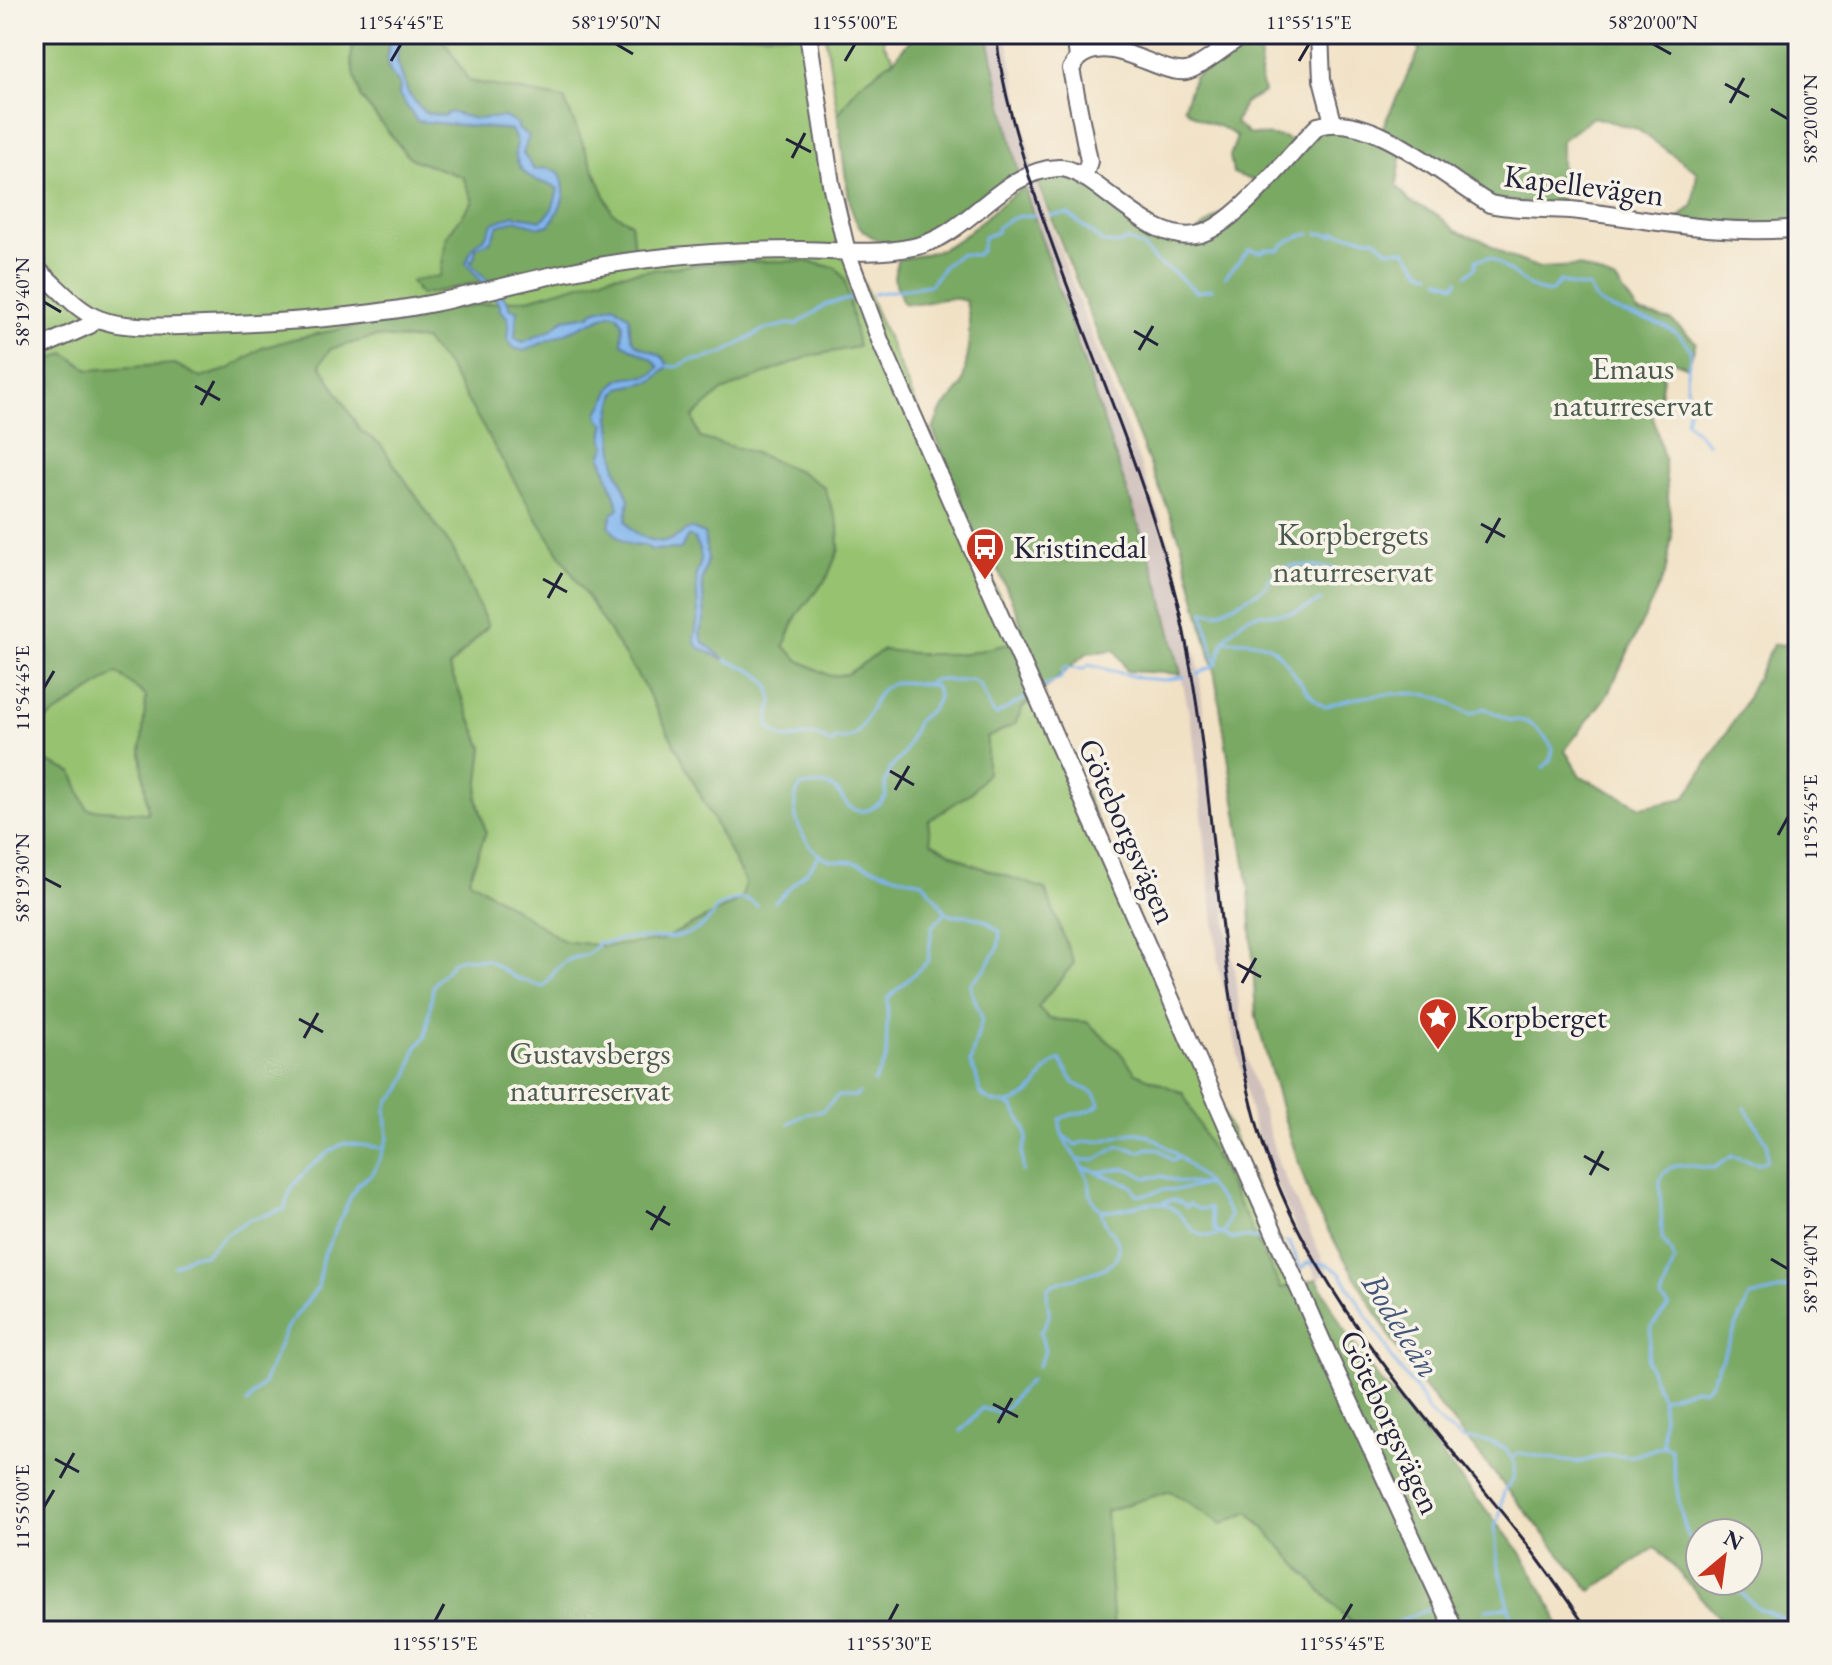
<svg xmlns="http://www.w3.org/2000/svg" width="1832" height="1665" font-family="'EB Garamond',serif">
	<rect width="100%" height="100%" fill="#f7f3e8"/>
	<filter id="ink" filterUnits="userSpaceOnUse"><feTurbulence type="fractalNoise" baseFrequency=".0125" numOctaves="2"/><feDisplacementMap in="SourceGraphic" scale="16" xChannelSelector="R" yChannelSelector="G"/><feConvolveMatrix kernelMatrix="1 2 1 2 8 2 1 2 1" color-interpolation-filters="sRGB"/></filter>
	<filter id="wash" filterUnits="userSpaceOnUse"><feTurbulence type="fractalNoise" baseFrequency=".006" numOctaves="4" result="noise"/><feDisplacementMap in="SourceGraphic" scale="32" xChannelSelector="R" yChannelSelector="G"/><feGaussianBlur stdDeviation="1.8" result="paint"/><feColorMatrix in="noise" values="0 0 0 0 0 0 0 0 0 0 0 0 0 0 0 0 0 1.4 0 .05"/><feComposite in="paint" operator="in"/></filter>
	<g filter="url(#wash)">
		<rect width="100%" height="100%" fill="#f1e1c4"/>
		<path fill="#cfc0bb" d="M987,34h19l27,135 -14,6z
			M1034,181l125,333 21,63 18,87 29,258 20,136 32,107 50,108 -12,6 -46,-107 -18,-49 -34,-155 -26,-234 -12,-60 -22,-89 -135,-398z"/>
		<path fill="#97c371" stroke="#5c7256" stroke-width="2" d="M34,34h772l34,195 608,1402h-1414z
			M825,34h58l1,10 10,15 -36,27 -20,29z"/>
		<path fill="#79a963" stroke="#4e664f" stroke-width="2" fill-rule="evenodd" d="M354,34h86l29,47 95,18 48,113 19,11 3,27 -214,45 -9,-14 29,-5 7,-40 26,-35 -10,-24 -49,-17 -8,-6 -45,-56 -10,-37z
			M915,34h72l32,141c-28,19 -64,49 -93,63 -26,13 -63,5 -73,-24 -8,-26 -11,-70 -15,-99l20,-29 36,-27z
			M1392,34h406v188l-12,2 -109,-4 16,-15 4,-33 -60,-43 -44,-12 -32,24v64l-64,-4 -79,-50 -17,6 -4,28 13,17 28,13 18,16 26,9 24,15 33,13 40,-2 37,15 22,31 33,8 25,22 -8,25 -15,-6 -8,5 -5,30 -8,17 12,46 8,77 -7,38 -57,120 -43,56 15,26 61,31 44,-9 57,-90 31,-64 14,1 11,-28v1014h-67l-75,-84 -65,44 -182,-222 -97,-166 -29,-88 -27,-98 -7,-129 -34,-213 -34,-133 -145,-362 16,-4 29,6 100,61 81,-59 -29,-11 -3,-17 7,-19c-20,-17 -34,-10 -53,-30l10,-30 47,-33 20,12 -1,20 4,16 -20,11 -9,20 14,11 34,3 23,10 15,-19 11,-2 45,13 43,-90zM1700,1533h48v48h-48z
			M1024,187l135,398 22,89 -54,-3 -12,-21 -28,3 -64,54 -8,17 -28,14v35l-15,19 -44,29 3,21 40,22 74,25 29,74 -36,44 11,12 38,3 32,29 17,22 47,20 98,195 36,-9 26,49 33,48 144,175 34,60 6,20h-202l-109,-119 -27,12 -52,-33 -64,20 8,120h-1080v-875l38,16 15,37 61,4 -7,-60 5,-57 -29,-23 -83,55v-360l31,-15 24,17 86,-6 26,14 28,-9 33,-21 31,-9 129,-27 110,-14 79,-23 104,-13 90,-1 31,7 9,12 13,67 -48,9 -88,35 -29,26 7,21 52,14 47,19 25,16 14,37 1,25 -12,29 -30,37 -13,31 16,15 30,15 17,-2 36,-24 41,4h41l60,-14 -8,-28 -22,-49 -20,-30 -42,-103 7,-18 22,-26 7,-38v-31l-3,-16c-28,-8 -38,7 -63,2l-9,-25 3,-18c15,-3 31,-6 44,-11 32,-14 54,-45 83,-62zM375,337l49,3 22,24 86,147 114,178 99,193 -3,17 -82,42 -56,5 -40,-5 -95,-62 17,-47 -9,-34 6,-50 -34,-81 39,-41 -34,-75 -73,-106 -21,-15 -40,-66 10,-15z"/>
		<path fill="#80b5ee" stroke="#516c94" stroke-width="2" d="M389,34h10l-2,27 11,32 16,19 19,4 7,-4 25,7 29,-2 14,7v5l11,7 -6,17 11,17 11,-2 14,4c11,21 2,35 -9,53l-10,2 -25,-7 -17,6 -8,16 -14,5 -2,12 -4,2 2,4 34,34 5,10 6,1 -2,28 8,4 28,-12 13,-11 26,-4 4,-4 20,-6 15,11c1,5 0,14 2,19 5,19 32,11 37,32l-15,14 -33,7 -5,7 -5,21 6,52 13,31 -3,22c7,15 31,25 47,18 6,-3 11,-8 18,-11l13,6 4,25 -6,21 3,37 -5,15 3,10 23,18 -27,-12 -5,-8 4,-23 -2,-42 5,-14 -1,-11 -6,-12 -6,-2 -7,13 -29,1 -8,-5c-15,4 -28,-8 -35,-20l3,-11 7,-6 -18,-52 5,-10 -3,-6 2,-16 -6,-6 -1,-6c10,-9 10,-26 21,-32 14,-9 29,4 40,-13l-7,-8 -30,-16 1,-19 -5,-9 -6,-2 -88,38 -10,-3 -7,-9c1,-14 5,-20 -7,-29v-6l-34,-41c6,-12 4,-18 18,-24l9,-16 21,-8 27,5c13,-8 13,-18 17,-31 -6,-6 -10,-4 -17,-7 -19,-7 -29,-20 -24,-40l-6,-12 -94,-9 -18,-26 1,-11c-19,-17 -11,-29 -11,-50z"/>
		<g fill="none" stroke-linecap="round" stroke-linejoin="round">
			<path stroke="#80b5ee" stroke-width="3" d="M1050,215l18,-1 36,29 13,1 10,-4 17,8 12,14 16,9 25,21 15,-3
				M1318,233l15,2 1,-3 41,7 13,11h17l16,20 10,4
				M1467,275l9,-8v-7l13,-3c19,10 43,38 62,35l9,-11 12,5 16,1c5,6 5,12 11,16 26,17 80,15 92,49l-5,26 3,27 -3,16 22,23
				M1225,277l24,-27 13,2 4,-3 13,1c6,-9 20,-15 31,-16
				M1439,279l16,6 3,-5
				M873,294l57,-9 15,-20 15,-11 16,1 5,-4 3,-14 13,-5 1,-5c12,-10 21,-11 37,-12
				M668,366l9,1 14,-7 12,-1 21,-6 39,-23 26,-6 7,1 31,-21 27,-6
				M1224,641c30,-45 44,-17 80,-32 6,-2 12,-7 17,-9
				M726,660c18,7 45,14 46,39 0,8 -3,18 -4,26 22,31 38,-4 61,18h4l2,-5c33,8 32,-39 51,-52 11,-7 33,-2 46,-1l5,4 1,9 -6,11 -14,11 -15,35 -12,13 -6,14 1,14c-11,14 -28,23 -42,5 -4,-6 -6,-11 -13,-14 -8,-4 -22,-2 -31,0 -14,23 3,59 25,71 9,5 22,2 32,5 23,6 41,15 66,19l23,30 6,4 13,-1 21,6 14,11 -2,16 -12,20 -15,15v7l11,28 -12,45 6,12 4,18c16,17 41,12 55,-6 10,-12 10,-20 25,-27l14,23 21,11 5,10c-15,12 -26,7 -40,15 -1,26 20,37 28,60 3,9 1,21 10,28 13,12 45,-9 65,-3 28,8 22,42 61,29
				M1215,663l-12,-51c4,0 8,1 13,1 5,-1 45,-22 49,-26 4,-4 6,-12 11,-15 16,-12 45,-4 62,-3
				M1198,674l18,-10 8,-23c56,-3 52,11 83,50 6,7 10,12 18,16 26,-11 85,-18 112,-10 13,4 22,13 34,17l13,-6 28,13c17,-5 33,14 41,28l-3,12 -7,7
				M925,684c13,-8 19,-3 32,-3 2,1 11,-1 13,-1 16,2 14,27 26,35l31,-18
				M1043,687l18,-9 3,-10 20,1 5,-4 51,13 23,2 21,-3
				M775,902l35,-34 10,-14
				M874,1082l12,-23 2,-61 40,-37 4,-34 13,-14
				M1007,1104l6,3 12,21 2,11 -5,13 1,20
				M789,1123l19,-10 14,-2 16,-15h18l3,-3
				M1062,1135l14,10c10,-6 20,-2 30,-5 10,-3 20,-7 31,-7 26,2 82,58 93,82l-6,18
				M1079,1160h16l24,-14 22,6 6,-4 13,2 12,10 5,-2
				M1083,1168l18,4 23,-4 8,2 14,8 16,-2 17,6 27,3
				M1096,1172l36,14 5,9c10,2 16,-4 26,-5 14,-1 25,0 39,-5
				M1162,1203c10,-5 16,-4 24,4l3,-3 9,5 11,-1 6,22 17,9 11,-2 27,3
				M1285,1242l5,1 9,23 4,2 3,-5 21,1 13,9 47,75 4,10 27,34 11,20 11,11 22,16 28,3 15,6 10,16 -2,15 -9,12 -5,28 -4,6 2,34 18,72
				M174,1266l18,-11 13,-1 21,-20 22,-14 37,-11c3,-28 36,-53 59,-66l40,5
				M1038,1366l7,-15 -5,-19c18,-24 3,-22 8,-45 16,-11 77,-12 70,-43 -3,-13 -14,-15 -17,-34
				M1663,1398l33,-10 7,2 7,-6 40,-87 38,-9 10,-14
				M247,1403l16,-19 24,-57 31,-40 4,-28 29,-63 7,-12 15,-11 6,-12 9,-23 -2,-29 4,-9 10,-9 9,-18 7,-25 10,-12 7,-49 4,-7 11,-11 4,-7 9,-4 27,2 26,17 29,10c7,-7 13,-20 22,-25 12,-8 26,-3 33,-20 12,3 18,-3 30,-4 32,0 73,5 88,-30 14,-7 27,-15 41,-2
				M961,1431l21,-23 17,5c14,-9 18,-23 32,-33
				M1663,1446l-1,-46 -15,-39 5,-35 17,-20 -8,-8 13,-37 -2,-9 -10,-13 -2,-60c11,-22 33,-11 54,-11l18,-12 26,8 9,-4v-17l-22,-36
				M1514,1457l5,-4 58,10 30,-8 26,1 30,-10 8,3c6,30 7,84 29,104
				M1727,1581l32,28 39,16
				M1486,1609l22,-2
				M1387,1631c11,-11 32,-20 48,-22"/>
		</g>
	</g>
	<g filter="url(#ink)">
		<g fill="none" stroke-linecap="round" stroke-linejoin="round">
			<defs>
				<path id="minor" d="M808,34l23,150 16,68 34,91 446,1009 128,279
					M1075,34l3,24 -7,11 18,92 -5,17
					M1320,34l2,46 11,42
					M1078,58c32,-27 80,17 108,13 11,-1 46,-29 58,-37
					M34,267c21,16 40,42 65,52 27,11 76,7 105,6 76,-2 155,-7 230,-22 68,-15 137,-35 206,-43 53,-7 107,-10 161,-10 37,1 75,5 112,-3 56,-11 86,-76 145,-79 34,-3 92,81 142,66 37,-10 89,-80 118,-108 55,-15 125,51 172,78 26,6 53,4 80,6 75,8 152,27 228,18
					M34,350l56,-25 5,-7"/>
			</defs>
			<use href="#minor" stroke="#6a656b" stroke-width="20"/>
			<use href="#minor" stroke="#fff" stroke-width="16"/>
			<path stroke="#22223b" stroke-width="3" d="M996,34c6,55 22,108 39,161 41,124 96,243 132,369 54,185 39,382 92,567 46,158 165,282 264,408 23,30 44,61 66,92"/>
		</g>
	</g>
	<path fill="none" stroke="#22223b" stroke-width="3" d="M616,44l17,10M1653,44l18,10M391,61l10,-17M845,61l10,-17M1299,61l10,-17M1725,84l24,13M1730,103l14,-25M1771,109l17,10M786,139l25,13M792,158l13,-25M44,302l17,10M1134,331l24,14M1139,350l14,-24M195,386l25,14M201,405l13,-24M1481,524l24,13M1486,543l14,-25M543,579l24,13M548,598l14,-25M44,688l10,-17M890,771l24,14M895,790l14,-24M1778,835l10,-18M44,878l17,9M1237,964l24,13M1242,983l14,-25M299,1019l24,13M304,1038l14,-25M1584,1156l25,14M1590,1175l13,-24M646,1211l24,14M651,1230l14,-24M1771,1259l17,10M993,1404l25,13M998,1423l14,-25M55,1459l24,13M60,1478l14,-25M44,1507l10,-17M435,1621l9,-17M889,1621l9,-17M1342,1621l10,-17"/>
	<defs>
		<symbol id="bus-pin" viewBox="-11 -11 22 30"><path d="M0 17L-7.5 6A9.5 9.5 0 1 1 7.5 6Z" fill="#c8321e" stroke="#f7f3e8"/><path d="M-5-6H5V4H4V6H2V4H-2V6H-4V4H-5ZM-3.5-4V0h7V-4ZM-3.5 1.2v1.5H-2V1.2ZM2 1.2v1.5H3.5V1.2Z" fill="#fff"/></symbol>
		<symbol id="sight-pin" viewBox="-11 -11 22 30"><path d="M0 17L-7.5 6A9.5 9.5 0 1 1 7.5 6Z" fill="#c8321e" stroke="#f7f3e8"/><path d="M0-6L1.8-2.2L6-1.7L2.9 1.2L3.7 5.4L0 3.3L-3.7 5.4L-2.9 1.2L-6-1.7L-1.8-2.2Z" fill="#fff"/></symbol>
	</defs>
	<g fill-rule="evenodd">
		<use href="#bus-pin" x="963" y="525" width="44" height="60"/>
		<use href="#sight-pin" x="1416" y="995" width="44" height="60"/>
	</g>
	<g text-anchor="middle" stroke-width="7" stroke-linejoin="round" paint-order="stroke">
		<g font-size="32" fill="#22223b" stroke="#f7f3e8">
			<text transform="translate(1584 185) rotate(7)" y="11">Kapellevägen</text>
			<text transform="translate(1128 831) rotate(66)" y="11">Göteborgsvägen</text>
			<text transform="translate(1391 1422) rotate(65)" y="11">Göteborgsvägen</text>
		</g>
		<g font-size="32" fill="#4b5a4e" stroke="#f7f3e8">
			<text x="1633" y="379">Emaus<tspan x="1633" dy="37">naturreservat</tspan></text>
			<text x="1353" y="545">Korpbergets<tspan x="1353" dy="37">naturreservat</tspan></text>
			<text x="590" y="1064">Gustavsbergs<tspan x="590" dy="37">naturreservat</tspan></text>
		</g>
		<g font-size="32" fill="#22223b" stroke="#f7f3e8" text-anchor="start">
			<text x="1013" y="558">Kristinedal</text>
			<text x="1466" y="1028">Korpberget</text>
		</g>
		<g font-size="34" font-style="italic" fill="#43557a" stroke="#f7f3e8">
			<text transform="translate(1402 1325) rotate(58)" y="12">Bodeleån</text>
		</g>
	</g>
	<rect width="1832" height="1665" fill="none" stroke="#f7f3e8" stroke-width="88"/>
	<g transform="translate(1724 1557) rotate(29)"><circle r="38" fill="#f7f3e8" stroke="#a29fa3" stroke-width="2"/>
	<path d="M0-6L14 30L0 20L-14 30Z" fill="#c8321e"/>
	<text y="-12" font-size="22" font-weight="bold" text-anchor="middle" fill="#22223b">N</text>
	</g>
	<rect x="44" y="44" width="1744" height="1577" fill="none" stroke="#22223b" stroke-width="3"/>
	<g font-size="20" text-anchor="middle" fill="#22223b">
		<text x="401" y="29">11°54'45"E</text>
		<text x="616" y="29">58°19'50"N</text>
		<text x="855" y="29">11°55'00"E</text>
		<text x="1309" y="29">11°55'15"E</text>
		<text x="1653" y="29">58°20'00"N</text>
		<text transform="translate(1810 119) rotate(-90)" y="7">58°20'00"N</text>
		<text transform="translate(22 302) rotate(-90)" y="7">58°19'40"N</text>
		<text transform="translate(22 688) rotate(-90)" y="7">11°54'45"E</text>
		<text transform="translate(1810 817) rotate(-90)" y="7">11°55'45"E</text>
		<text transform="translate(22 878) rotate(-90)" y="7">58°19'30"N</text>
		<text transform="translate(1810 1269) rotate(-90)" y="7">58°19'40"N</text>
		<text transform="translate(22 1507) rotate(-90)" y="7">11°55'00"E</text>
		<text x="435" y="1650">11°55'15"E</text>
		<text x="889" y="1650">11°55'30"E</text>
		<text x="1342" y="1650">11°55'45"E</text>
	</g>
</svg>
